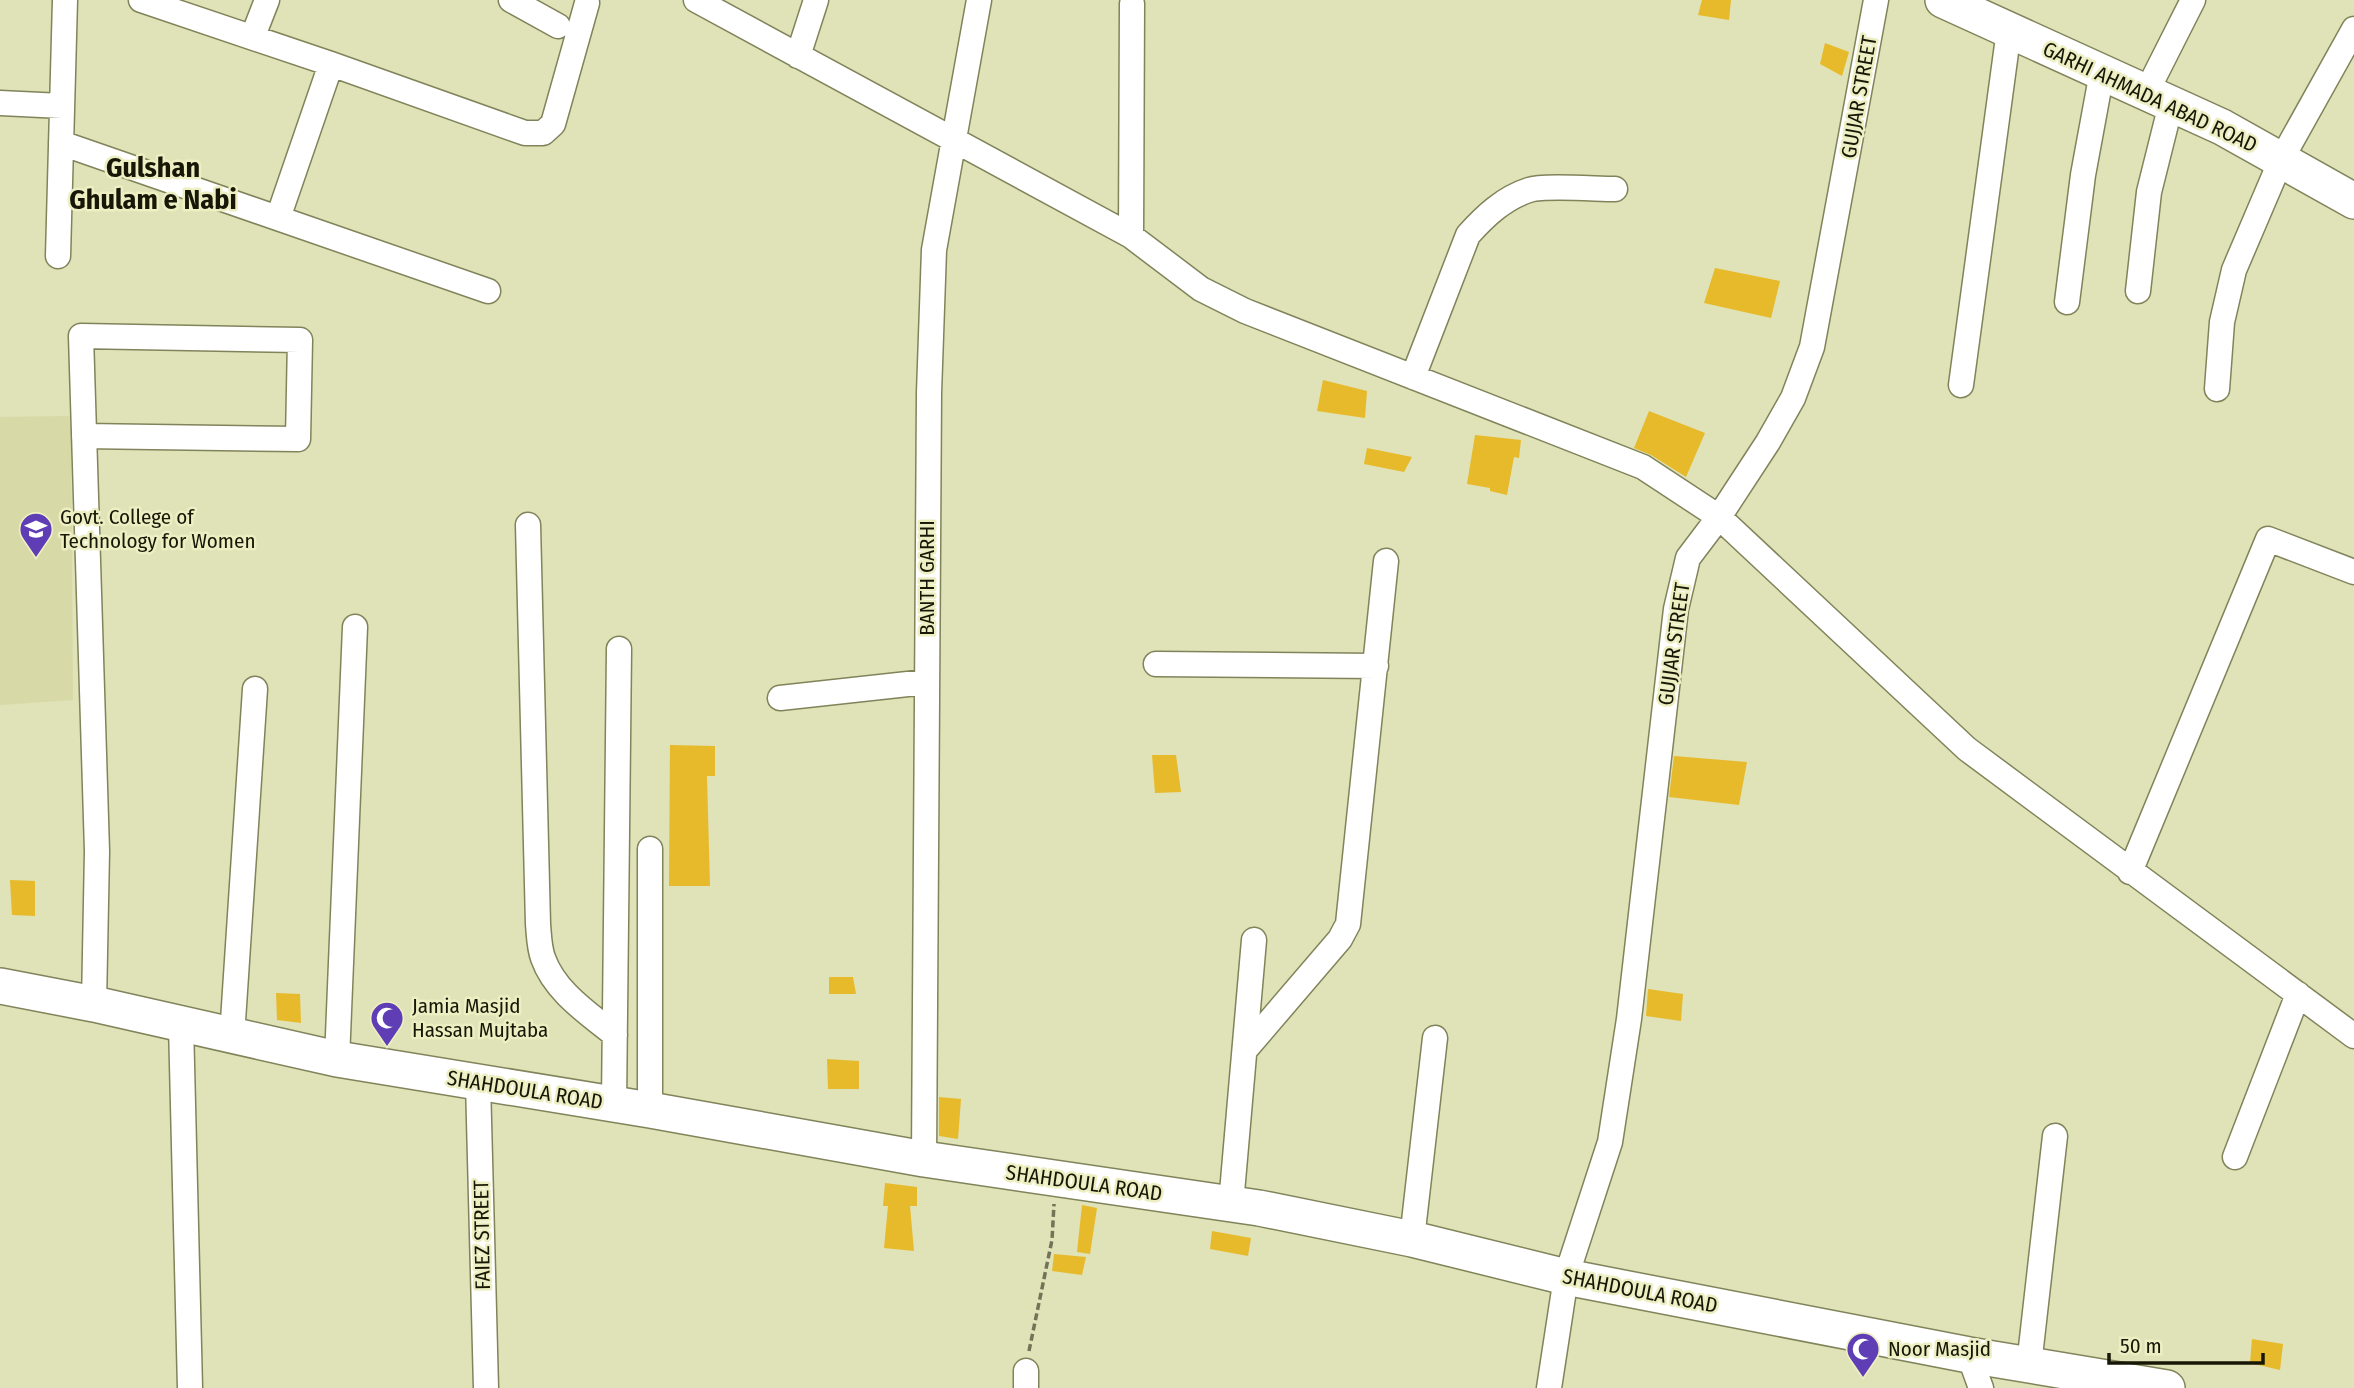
<svg xmlns="http://www.w3.org/2000/svg" width="2354" height="1388" font-family="'Fira Sans Condensed',sans-serif">
	<rect width="100%" height="100%" fill="#e0e2b7"/>
	<path fill="#d7d9a6" d="M71,416l2,284 -73,5v-288z"/>
	<path fill="#e6ba2b" d="M1702,0h29l-2,20 -31,-5z
		M1825,43l24,9 -7,24 -22,-12z
		M1715,268l65,13 -9,37 -67,-15z
		M1323,380l44,11 -2,27 -48,-7z
		M1649,411l56,22 -19,44 -35,-22 -17,-7z
		M1475,435l46,5 -2,18 -5,-1 -7,38 -17,-4v-3l-23,-4z
		M1367,448l45,9 -8,15 -40,-8z
		M670,745l45,1v30h-8l3,110h-41z
		M1152,755h24l5,37 -26,1z
		M1674,756l73,6 -8,43 -70,-8z
		M10,880l25,1v35l-23,-1z
		M829,977h24l3,17h-27z
		M1648,989l35,5 -2,27 -35,-5z
		M276,993l24,1 1,29 -24,-3z
		M827,1059l32,2v28h-31z
		M939,1097l22,2 -3,40 -19,-3z
		M885,1183l32,4v19h-7l4,45 -30,-3 4,-42h-5z
		M1082,1205l15,3 -7,46 -13,-2z
		M1212,1231l39,7 -3,18 -38,-7z
		M1054,1254l32,3 -4,18 -30,-4z
		M2252,1339l31,5 -3,26 -30,-7z"/>
	<g fill="none" stroke-linecap="round" stroke-linejoin="round">
		<defs>
			<path id="street" d="M141,0l190,64 194,69h18l10,-9 34,-121
				M511,0l47,26
				M696,0l435,236 70,53 44,22 398,156 76,50 248,232 387,287
				M253,36l14,-36
				M798,56l18,-56
				M2146,93l47,-93
				M0,103l62,3
				M61,143l427,148
				M278,218l53,-154
				M1131,236l1,-232
				M58,256l7,-256
				M2138,291l11,-99 22,-88
				M2067,302l16,-127 19,-103
				M1413,377l55,-142c17,-19 36,-37 61,-45 15,-5 67,-1 86,-1
				M1961,385l48,-355
				M2217,389l5,-67 12,-52 47,-110 73,-131
				M84,436l214,3 2,-99 -219,-4 16,515 -3,153
				M528,525l10,399c1,11 1,23 5,34 12,34 45,55 72,77
				M1156,664l220,2
				M780,698l146,-16
				M650,849v261
				M2130,872l138,-333 86,33
				M181,1024l9,364
				M232,1036l23,-347
				M1245,1050l95,-111 8,-15 38,-363
				M337,1059l18,-432
				M478,1082l8,306
				M614,1104l5,-455
				M2235,1157l63,-163
				M924,1159l5,-766 5,-143 45,-250
				M1231,1204l23,-264
				M1412,1239l23,-201
				M1969,1355l12,33
				M2029,1365l26,-229
				M1026,1388v-17
				M1549,1388l17,-111 44,-135 19,-123 47,-410 12,-51 31,-41 49,-75 25,-44 19,-51 64,-347"/>
			<path id="secondary" d="M1943,0l279,127 132,74
				M0,986l94,18 243,55 313,51 274,49 335,49 153,31 154,38 403,78 198,33"/>
		</defs>
		<use href="#street" stroke="#81835a" stroke-width="27"/>
		<use href="#secondary" stroke="#81835a" stroke-width="38"/>
		<path stroke="#727357" stroke-width="3.5" stroke-dasharray="7 3.5" stroke-linecap="butt" d="M1029,1351l23,-111 2,-36"/>
		<use href="#street" stroke="#fff" stroke-width="24"/>
		<use href="#secondary" stroke="#fff" stroke-width="35"/>
	</g>
	<defs>
		<symbol id="university-pin" viewBox="-11 -11 22 30"><path d="M0 17L-7.5 6A9.5 9.5 0 1 1 7.5 6Z" fill="#5e3db5" stroke="#edefc3"/><path d="M0-5L7-2L0 1L-7-2ZM-4 1L0 2.5L4 1V4Q0 6-4 4Z" fill="#fff"/></symbol>
		<symbol id="mosque-pin" viewBox="-11 -11 22 30"><path d="M0 17L-7.5 6A9.5 9.5 0 1 1 7.5 6Z" fill="#5e3db5" stroke="#edefc3"/><path d="M3.5-4.9A6 6 0 1 0 3.5 4.9A5 5 0 1 1 3.5-4.9Z" fill="#fff"/></symbol>
	</defs>
	<g fill-rule="evenodd">
		<use href="#university-pin" x="17" y="510" width="38" height="52"/>
		<use href="#mosque-pin" x="368" y="999" width="38" height="52"/>
		<use href="#mosque-pin" x="1844" y="1330" width="38" height="52"/>
	</g>
	<g text-anchor="middle" stroke-width="5" stroke-linejoin="round" paint-order="stroke">
		<g font-size="21" fill="#171707" stroke="#edefc3">
			<text transform="translate(1859 97) rotate(-80)" y="7">GUJJAR STREET</text>
			<text transform="translate(2150 97) rotate(25)" y="7">GARHI AHMADA ABAD ROAD</text>
			<text transform="translate(927 578) rotate(-90)" y="7">BANTH GARHI</text>
			<text transform="translate(1674 644) rotate(-82)" y="7">GUJJAR STREET</text>
			<text transform="translate(525 1090) rotate(9)" y="7">SHAHDOULA ROAD</text>
			<text transform="translate(1084 1183) rotate(8)" y="7">SHAHDOULA ROAD</text>
			<text transform="translate(482 1235) rotate(-91)" y="7">FAIEZ STREET</text>
			<text transform="translate(1640 1291) rotate(11)" y="7">SHAHDOULA ROAD</text>
		</g>
		<g font-size="21" fill="#171707" stroke="#edefc3" text-anchor="start">
			<text x="60" y="524">Govt. College of<tspan x="60" dy="24">Technology for Women</tspan></text>
			<text x="412" y="1013">Jamia Masjid<tspan x="412" dy="24">Hassan Mujtaba</tspan></text>
			<text x="1888" y="1356">Noor Masjid</text>
		</g>
		<g font-size="28" font-weight="bold" fill="#171707" stroke="#edefc3">
			<text x="153" y="177">Gulshan<tspan x="153" dy="32">Ghulam e Nabi</tspan></text>
		</g>
	</g>
	<path d="M2109 1353v10h154v-10" fill="none" stroke="#171707" stroke-width="3.5"/>
	<text x="2120" y="1353" font-size="21" fill="#171707" stroke="#edefc3" stroke-width="5" paint-order="stroke">50 m</text>
</svg>
